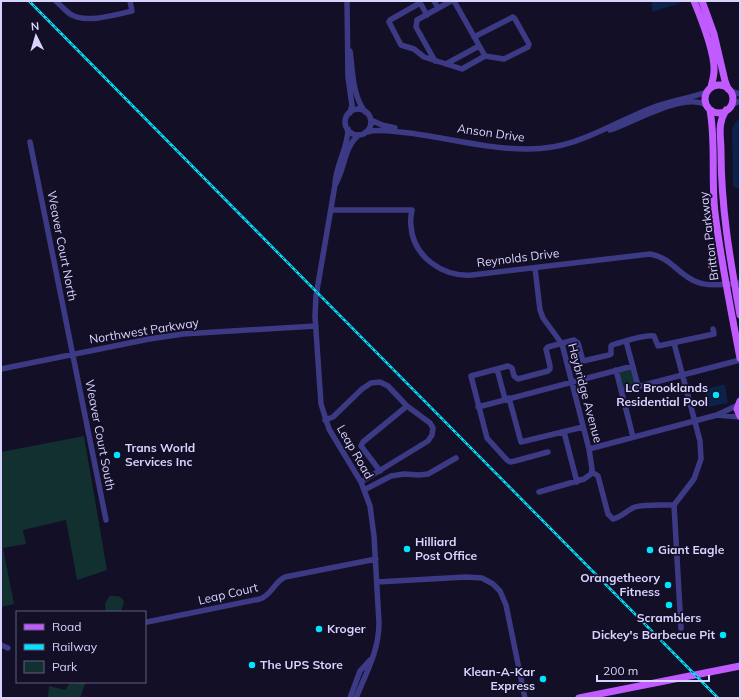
<svg xmlns="http://www.w3.org/2000/svg" width="741" height="699" font-family="Mulish,sans-serif">
	<rect width="100%" height="100%" fill="#130f26"/>
	<path fill="#12302f" d="M630,369l2,1 3,12 -4,3 -7,2 -2,-1 -3,-13 1,-2z
		M84,436l23,134 -30,10 -11,-60 -43,10 3,14 -23,4 11,56 -13,3v-155z
		M110,596c7,0 11,-1 14,6l-3,10h-15c-2,-6 -1,-11 4,-16z
		M77,682h9l-6,16h-32l1,-12 16,4 5,-7 6,1z"/>
	<path fill="#0c2248" d="M652,1h29l-3,3 -26,8z
		M740,118v71l-7,-2 -1,-56c1,-6 3,-9 8,-13z
		M722,385h3l3,18 -20,4 -3,-18z"/>
	<g fill="none" stroke-linecap="round" stroke-linejoin="round">
		<path stroke="#3d3a85" stroke-width="5.5" d="M56,1c4,4 9,9 14,13 15,10 45,1 62,-3l-2,-10
			M347,1l1,76 4,28 -2,8
			M419,1l8,14
			M434,1l4,7
			M454,1l31,55 19,3 24,-12 1,-3 -14,-25 -2,-2 -39,20
			M420,3l-30,17 -1,2 12,23 13,4 10,8 38,12 23,-13
			M350,51c3,21 2,43 15,61
			M435,61l-19,-34 1,-7 34,-19
			M446,64l33,-18
			M730,91l10,3
			M731,105l9,-4
			M345 122a13 13 0 1 1 26 0a13 13 0 1 1-26 0Z
			M371,120l11,5 13,3
			M348,129c0,20 -13,37 -13,56l-19,111 -1,20 6,88 8,25 32,53 9,24 4,30 5,87c0,28 -13,50 -23,75
			M610,130c24,-8 73,-38 96,-25
			M367,132c11,-3 21,-1 33,0 41,4 84,17 126,17 51,1 83,-25 128,-42 17,-6 36,-9 53,-15
			M30,142l76,378
			M335,185c10,-16 9,-39 24,-50
			M331,210h81c-1,5 -2,11 -1,16 2,31 32,51 61,49l178,-21c22,4 28,21 47,28 12,5 30,2 43,1
			M535,268l5,42 3,8 19,26 27,105 3,20 -1,5 -7,5 -45,13
			M626,341l12,45
			M674,343l26,98 1,18 -7,20 -20,26 7,123
			M1,369l148,-30 34,-5 133,-8
			M497,369l8,30
			M616,370l17,67
			M621,391l119,-31
			M509,398l12,44 62,-15
			M478,407l155,-41
			M717,415l23,2
			M325,420l8,-3 29,-28 9,-6 9,-1 8,4 19,20 23,17 3,5 -1,7 -4,6 -67,41
			M564,432l13,50
			M589,449l128,-34 21,-10
			M548,452l-33,9 -5,1 -3,-2 -20,-22 -16,-62 37,-10 4,2 2,8 4,3 30,-8 2,-2v-3l-4,-17 2,-2 26,-7 4,3 5,18 26,-6 2,-1v-8l1,-1c11,-3 32,-11 42,-9l4,10 56,-12 -1,-5
			M380,471l-19,-25 2,-4 44,-36
			M592,472l6,4 10,38 5,5c9,-2 14,-9 22,-12 9,-3 30,-2 39,-2
			M364,490l27,-14 13,-2 15,1 9,-1 28,-16
			M377,582l89,-5 16,1 11,6 7,7 6,14 19,93
			M147,622l113,-23c12,-4 14,-17 25,-22l91,-18
			M1,645l7,3
			M350,698l10,-27 10,-11"/>
		<path stroke="#c25bff" stroke-width="7" d="M694,1c7,17 21,53 20,70 0,6 -2,11 -3,16
			M702,1l12,33 11,47 3,8
			M705 99a14 14 0 1 1 28 0a14 14 0 1 1-28 0Z
			M710,110c6,34 1,69 5,103 6,49 16,97 25,145
			M726,110c-9,15 -5,25 -5,41 0,57 9,108 19,164
			M740,401l-3,8 3,7
			M579,698l161,-32"/>
		<defs>
			<path id="rail" d="M29,1l689,697"/>
		</defs>
		<use href="#rail" stroke="#00e5ff" stroke-width="2.5"/>
		<use href="#rail" stroke="#130f26" stroke-width="1" stroke-dasharray="3" stroke-linecap="butt"/>
	</g>
	<g fill="#00e5ff" stroke="#130f26" stroke-width="1.5">
		<circle cx="716" cy="395" r="4"/>
		<circle cx="117" cy="455" r="4"/>
		<circle cx="407" cy="549" r="4"/>
		<circle cx="650" cy="550" r="4"/>
		<circle cx="668" cy="585" r="4"/>
		<circle cx="669" cy="605" r="4"/>
		<circle cx="319" cy="629" r="4"/>
		<circle cx="723" cy="635" r="4"/>
		<circle cx="252" cy="665" r="4"/>
		<circle cx="543" cy="679" r="4"/>
	</g>
	<g text-anchor="middle" stroke-width="3.5" stroke-linejoin="round" paint-order="stroke">
		<g font-size="12" fill="#d9d4ff" stroke="#130f26">
			<text transform="translate(491 133) rotate(8)" y="4">Anson Drive</text>
			<text transform="translate(709 236) rotate(-97)" y="4">Britton Parkway</text>
			<text transform="translate(62 246) rotate(79)" y="4">Weaver Court North</text>
			<text transform="translate(518 258) rotate(-7)" y="4">Reynolds Drive</text>
			<text transform="translate(144 331) rotate(-9)" y="4">Northwest Parkway</text>
			<text transform="translate(585 393) rotate(75)" y="4">Heybridge Avenue</text>
			<text transform="translate(100 435) rotate(79)" y="4">Weaver Court South</text>
			<text transform="translate(355 452) rotate(60)" y="4">Leap Road</text>
			<text transform="translate(228 594) rotate(-13)" y="4">Leap Court</text>
		</g>
		<g font-size="12" font-weight="bold" fill="#d9d4ff" stroke="#130f26" text-anchor="start">
			<text x="708" y="392" text-anchor="end">LC Brooklands<tspan x="708" dy="14">Residential Pool</tspan></text>
			<text x="125" y="452">Trans World<tspan x="125" dy="14">Services Inc</tspan></text>
			<text x="415" y="546">Hilliard<tspan x="415" dy="14">Post Office</tspan></text>
			<text x="658" y="554">Giant Eagle</text>
			<text x="660" y="582" text-anchor="end">Orangetheory<tspan x="660" dy="14">Fitness</tspan></text>
			<text x="669" y="622" text-anchor="middle">Scramblers</text>
			<text x="327" y="633">Kroger</text>
			<text x="715" y="639" text-anchor="end">Dickey's Barbecue Pit</text>
			<text x="260" y="669">The UPS Store</text>
			<text x="535" y="676" text-anchor="end">Klean-A-Kar<tspan x="535" dy="14">Express</tspan></text>
		</g>
	</g>
	<rect width="741" height="699" fill="none" stroke="#d9d4ff" stroke-width="4"/>
	<rect x="16" y="611" width="130" height="72" fill="#130f26" stroke="#625e7d"/>
	<rect x="24" y="624" width="20" height="6" fill="#c25bff" stroke="#625e7d"/>
	<text x="52" y="631" font-size="12" fill="#d9d4ff">Road</text>
	<rect x="24" y="644" width="20" height="6" fill="#00e5ff" stroke="#625e7d"/>
	<text x="52" y="651" font-size="12" fill="#d9d4ff">Railway</text>
	<rect x="24" y="661" width="20" height="12" fill="#12302f" stroke="#625e7d"/>
	<text x="52" y="671" font-size="12" fill="#d9d4ff">Park</text>
	<g transform="translate(36 36) rotate(355)" stroke="#130f26" stroke-width="3" paint-order="stroke">
	<path d="M0-3L7 15L0 10L-7 15Z" fill="#d9d4ff"/>
	<text y="-6" font-size="11" font-weight="bold" text-anchor="middle" fill="#d9d4ff">N</text>
	</g>
	<path d="M597 675v6h112v-6" fill="none" stroke="#d9d4ff" stroke-width="2"/>
	<text x="603" y="675" font-size="12" fill="#d9d4ff" stroke="#130f26" stroke-width="3" paint-order="stroke">200 m</text>
</svg>
